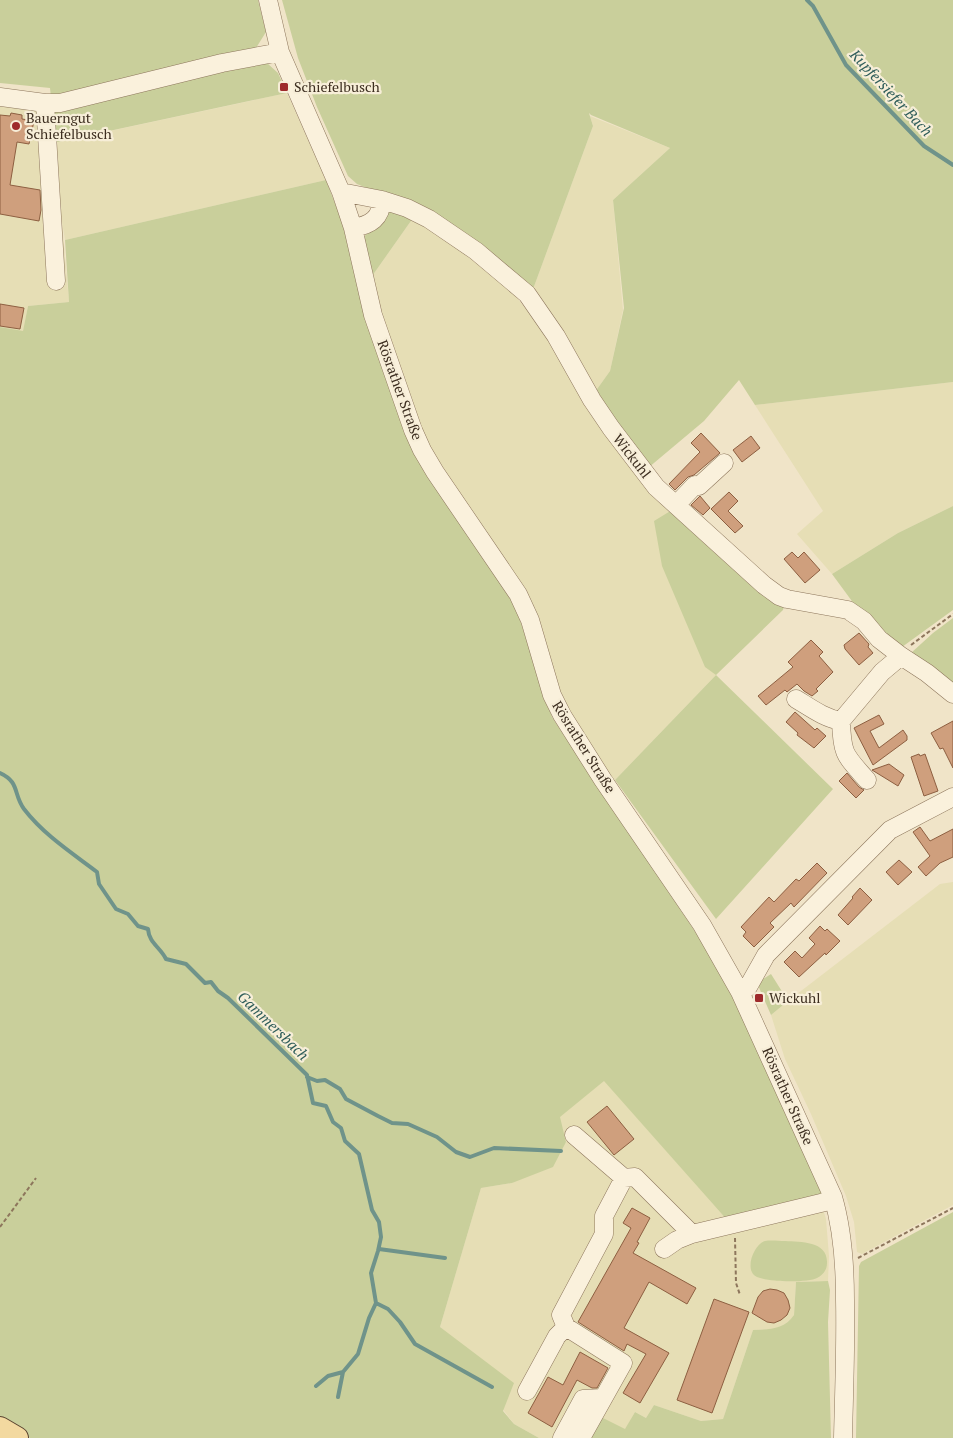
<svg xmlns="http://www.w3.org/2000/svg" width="953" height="1438" font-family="'PT Serif',serif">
	<rect width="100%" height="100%" fill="#f0e4c8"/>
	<path fill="#e6deb5" d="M287,93l39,87 -261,60 -3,-18 7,80 -41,4 -5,26 -23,-5v-230l45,6 9,40z
		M590,116l80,32 -57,52 10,110 -13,61 -15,21 -63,-100 61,-166z
		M413,218l20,12 76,58 42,52 54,93 34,46 33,31 44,165 -101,105 -26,-30 -31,-53 -16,-51 -119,-203 -53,-164z
		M953,382v124l-55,27 -66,41 -35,-40 26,-23 -68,-106z
		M953,882v323l-91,49 -5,-2 -3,-30 -8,-26 -35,-82 -26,-55 -14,-44 17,-14 152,-117z
		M604,1080l124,141 95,-12 3,10 3,37 -1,25 -32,1 -2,33 -2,3 -9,8 -9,3 -21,1 -30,89 -22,2 -47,-16 -8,13 -11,-6 -10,18 -36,8h-50l-25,-14 -74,-97 41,-139 31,-5 54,-41 -7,-25z"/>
	<path fill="#c9cf9b" d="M0,0h258l8,32 -10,16 -39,7 -90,26 -76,17 -1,-10 -50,-5z
		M282,0h671v382l-198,23 -16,-25 -35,41 -56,47 -53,-76 15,-21 14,-63 -11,-108 57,-52 -79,-33 -2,-2 4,13 -61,166 -150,-98 -25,-10 -9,-8 -31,-69 -19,-49z
		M250,63h17l11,10 9,20 -234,50 -3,-32z
		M326,180l26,68 63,200 100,157 37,112 166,249 77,159 30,77 -97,19 -124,-140 -44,36 6,25 -13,25 -41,16 -31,5 -41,139 74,56 -11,28 11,13 25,14h-509l-30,-18v-1093l23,4 5,-25 41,-4 -4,-62z
		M391,207l22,11 -43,61 -9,-40 22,-19z
		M953,506v104l-51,37 -45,-39 -25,-34 66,-41z
		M672,510l113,94 -2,6 -67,65 117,114 -117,130 -101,-139 101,-105 -11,-8 -43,-101 -8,-45z
		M953,618v71l-42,-36 22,-20z
		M771,974l17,27 -17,14 -14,-32z
		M953,1212v226h-97l3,-172 2,-4z
		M785,1241c16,1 43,0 42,22 0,7 -4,12 -10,15 -9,5 -58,5 -64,-4 -7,-9 2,-30 12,-33 6,-1 14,0 20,0z
		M828,1281l2,9 -2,32 3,116h-242l12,-21 24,12 10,-17 11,6 8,-13 47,16 22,-2 30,-89c17,-1 31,0 41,-15l2,-33z"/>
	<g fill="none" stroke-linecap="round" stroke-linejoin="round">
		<path stroke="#6f938a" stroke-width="4" d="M807,0l6,6 33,59 78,81 29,19
			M0,773c20,9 13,21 24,36 20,26 48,44 73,63l2,12 17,25 12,5 10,12 10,3c1,14 12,18 18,30l20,5 19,19 6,-1 7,9 10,7 79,77 6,28 13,3 7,16 8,6 4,13 14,13 13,56 7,12 2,15 -3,14 -7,22 5,30 -7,15 -11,36 -15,18 -5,25
			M307,1077l10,4 8,-1 15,9 6,10 32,17 14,7 16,1 29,13 19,15 14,5 24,-9 67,3
			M379,1249l66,9
			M376,1303l12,6 12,13 15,22 77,43
			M316,1386l12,-10 15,-4"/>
	</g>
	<path fill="#cf9f7d" stroke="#8d5f41" d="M11,113l11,2v4l12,2 -5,23 -12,-2 -7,43 30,5 1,20 -2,11 -39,-7v-99l10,1z
		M0,304l24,4 -4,21 -20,-3z
		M701,433l19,20 -26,22 -6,2 -13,13 -6,-6 31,-32 -9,-9z
		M751,436l9,12 -18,14 -9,-12z
		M729,492l9,9 -10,10 15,15 -8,7 -24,-24z
		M700,496l10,12 -7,7 -12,-10z
		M792,552l6,6 6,-6 16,18 -15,13 -21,-24z
		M859,633l10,11 -1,3 5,6 -14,12 -14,-16 -1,-4z
		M811,640l12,12 -4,4 14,16 -17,17 2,2 -6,5 -8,-5 -7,-7 -10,8 -2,-2 -19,15 -8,-9 35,-29 -5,-5z
		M795,712l20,18 2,-2 9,8 -12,12 -17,-13 1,-2 -12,-11z
		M879,715l5,9 -14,7 9,17 24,-18 4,6v4l-34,25 -19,-37z
		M953,721v47l-10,-20 -3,1 -9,-16z
		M919,754l1,2 5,-2 13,37 -14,5 -13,-39z
		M889,764l15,11 -6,11 -26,-16z
		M847,773l12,14 5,3 -8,8 -17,-17z
		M920,827l10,14 23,-12v28l-13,6 -14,13 -8,-9 12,-11 -17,-24z
		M899,860l13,12 -14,13 -12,-13z
		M817,863l10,10 -33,34 -3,-4 -21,20 4,4 -20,20 -11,-11 3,-4 -5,-5 28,-30 5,5 22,-23 3,2z
		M860,888l12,12 -24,25 -10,-10 15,-17 -1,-1z
		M820,926l5,5 2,-2 13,12 -14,14 -1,-2 -26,24 -15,-15 11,-11 7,7 13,-14 -6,-6z
		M607,1106l27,33 -20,16 -27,-33z
		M632,1208l18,10 -13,24 2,1 -6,10 63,35 -9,16 -38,-22 -25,46 45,25 -29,50 -17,-10 23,-39 -19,-10 -3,7 -46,-29 53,-94 -8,-5z
		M770,1289l7,1 7,3 4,7 2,8 -3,7 -6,5 -7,3 -7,-1 -15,-9 6,-16 5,-6z
		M714,1299l35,13 -37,101 -35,-13z
		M580,1352l28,16 -11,20h-5l-15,-8 -25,47 -24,-14 20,-36 15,8z"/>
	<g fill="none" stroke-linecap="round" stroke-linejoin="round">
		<defs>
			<path id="minor" d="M268,0l12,52 61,140 12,36 20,87 40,115 9,20 13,22 83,122 12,26 22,75 10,20 41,65 99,145 38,67 93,205c10,34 12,68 12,103 1,46 -1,92 -2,138
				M0,97l45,6h15l162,-40 58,-11
				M45,103l11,178
				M341,192l41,8 25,8 22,11 47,32 51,43 29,42 36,64 19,28 45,59 108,98 15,11 8,3 61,11 16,11 15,18 22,17 26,17 26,21
				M353,228c18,-3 28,-10 29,-28
				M676,505l19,-20 4,1 25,-23
				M796,699c15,9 28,19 45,22
				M867,780c-22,-25 -25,-25 -26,-59l41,-49 19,-16
				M740,992l8,-5 18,-32 124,-125 63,-33
				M574,1135l50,43
				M664,1249l13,-9 15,-6 133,-32 8,-5
				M527,1391l30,-55 9,-9
				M562,1438l21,-39 20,-1
				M581,1438l42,-75 -57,-36 -5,-12 43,-81v-18l20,-38 11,-1 57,57"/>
			<path id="major" d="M0,1428l17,10"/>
		</defs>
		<use href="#minor" stroke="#8d765c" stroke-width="19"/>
		<use href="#major" stroke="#5b4430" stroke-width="24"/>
		<path stroke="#8d765c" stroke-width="2" stroke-dasharray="4 2.5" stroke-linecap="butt" d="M911,645l42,-31
			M0,1227l36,-49
			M735,1238l1,45 4,12
			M858,1258l95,-50"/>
		<use href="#minor" stroke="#faf1dc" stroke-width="18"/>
		<use href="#major" stroke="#f3d9a0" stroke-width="22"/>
	</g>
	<g fill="#9e2a2b" stroke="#f7eed8" stroke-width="2">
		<rect x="279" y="82" width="10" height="10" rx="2.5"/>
		<circle cx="16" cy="126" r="5"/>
		<rect x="754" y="993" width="10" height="10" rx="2.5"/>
	</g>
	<g text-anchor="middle" stroke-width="4.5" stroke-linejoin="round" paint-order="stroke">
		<g font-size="14" fill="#3d2e20" stroke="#f7eed8" text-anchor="start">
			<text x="294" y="92">Schiefelbusch</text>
			<text x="26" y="123">Bauerngut<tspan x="26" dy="16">Schiefelbusch</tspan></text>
			<text x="769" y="1003">Wickuhl</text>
		</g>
		<g font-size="14" fill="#3d2e20" stroke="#f7eed8">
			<text transform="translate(400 390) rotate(70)" y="5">Rösrather Straße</text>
			<text transform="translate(632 456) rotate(52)" y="5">Wickuhl</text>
			<text transform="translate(584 747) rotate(58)" y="5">Rösrather Straße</text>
			<text transform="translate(788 1096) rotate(66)" y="5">Rösrather Straße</text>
		</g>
		<g font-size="15" font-style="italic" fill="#2f5d5a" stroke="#f7eed8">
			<text transform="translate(891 93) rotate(47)" y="5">Kupfersiefer Bach</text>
			<text transform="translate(273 1026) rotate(44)" y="5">Gammersbach</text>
		</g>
	</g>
</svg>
